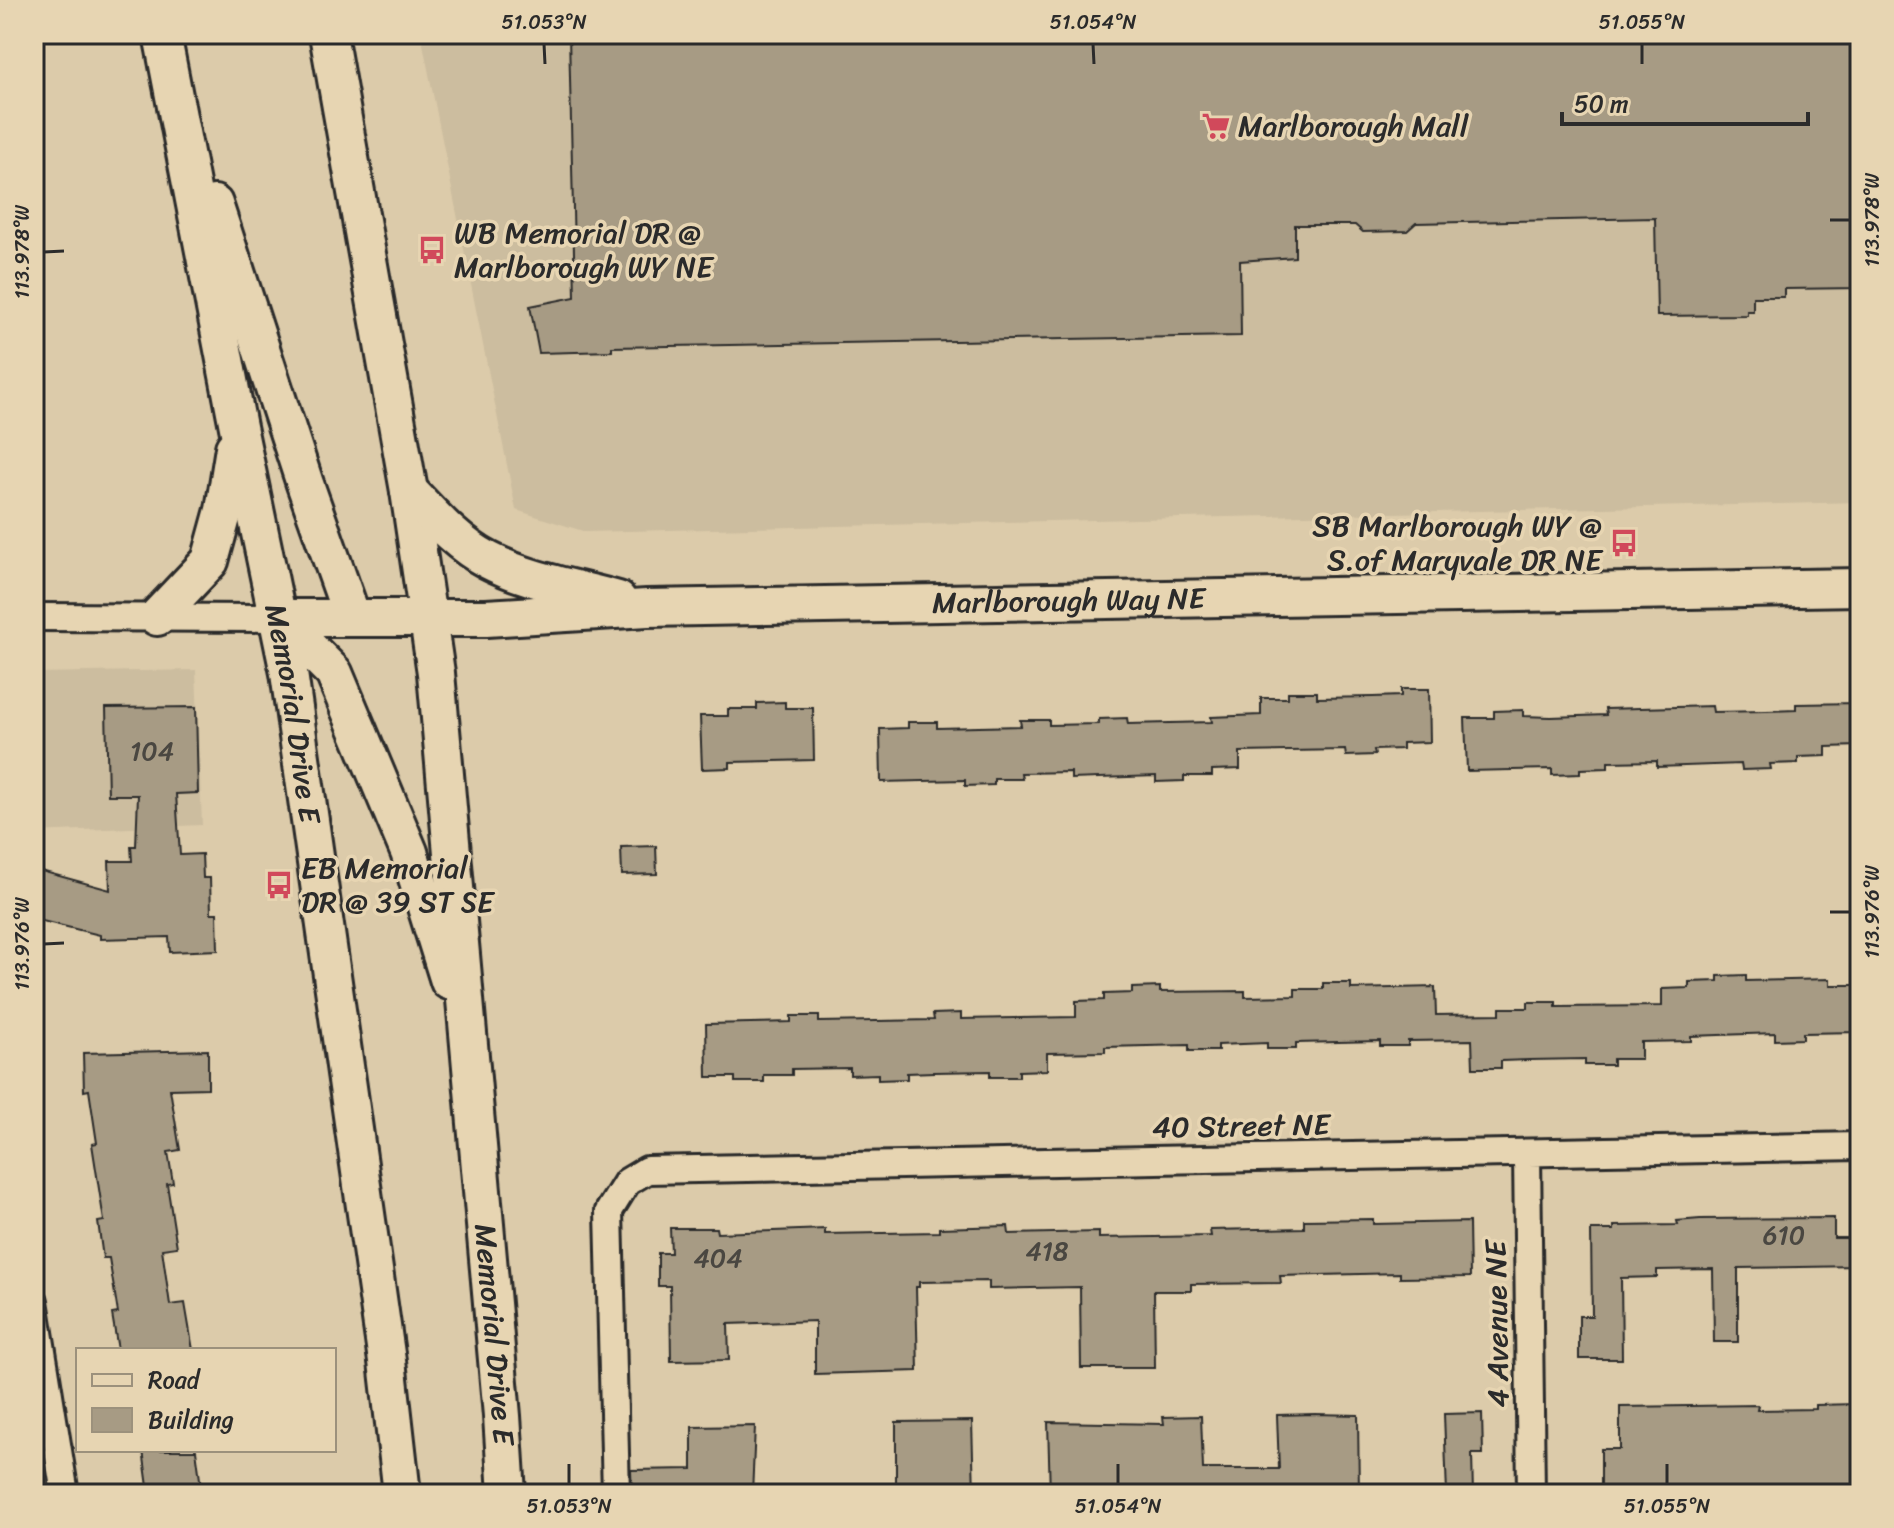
<svg xmlns="http://www.w3.org/2000/svg" width="1894" height="1528" font-family="Sriracha,sans-serif">
	<rect width="100%" height="100%" fill="#dccbaa"/>
	<filter id="ink" filterUnits="userSpaceOnUse"><feTurbulence type="fractalNoise" baseFrequency=".0125" numOctaves="2"/><feDisplacementMap in="SourceGraphic" scale="16" xChannelSelector="R" yChannelSelector="G"/><feConvolveMatrix kernelMatrix="1 2 1 2 8 2 1 2 1" color-interpolation-filters="sRGB"/></filter>
	<g filter="url(#ink)">
		<path fill="#ccbd9f" d="M421,34h1439v468l-1274,30 -70,-22z
			M196,670l6,155 -168,7v-159z"/>
		<path fill="#a79b84" stroke="#2b2b2b" stroke-width="2" d="M569,34h1291v254l-76,1v8h-31v14h-6v4l-90,1 -2,-98 -239,5 -9,8 -44,1 -8,-7h-60v32l-55,4 1,75 -629,11v4l-73,2 -9,-47 45,-9z
			M1401,689h28l1,53 -28,1v6l-28,1 1,5 -29,1 -1,-6 -105,2v17l-28,1v6h-28v5l-28,1v-6l-85,3v-7l-50,1 1,6h-28v6l-29,1v-6l-84,2 -1,-53 28,-1v-6h29v6l84,-2 -1,-6h29v5l50,-1v-5l28,-1 1,6 84,-2 -1,-5 50,-2v-17h27v-6h29v6l56,-1 28,-1z
			M785,702v6h28l1,52 -84,2v6l-28,1 -2,-53h28v-7h29v-6z
			M1860,703v43l-34,1v9l-28,1v6l-28,1 1,5 -29,1 -1,-6 -84,3v-6l-49,1v6l-28,1v5l-28,1v-6l-85,2 -2,-53h29v-7l29,-1v6l28,1 55,-2 -1,-6 107,-3 1,6 53,-1 30,-1v-6z
			M196,707l2,86 -22,1 4,61 22,-1 1,24h7l1,35h6l1,37 -48,2 -1,-15 -69,2v-4l-66,-16v-50l76,21 -1,-29h23l-1,-15h5l2,-51h-30l-2,-87z
			M656,846l1,28 -35,1 -1,-28z
			M1746,975v6l84,-2v6h30v47l-57,1v6l-28,1v-7l-84,3v5l-50,1v17h-28v6h-28v-6l-56,1 -28,1v7h-28l-1,-28 -64,1v5h-28v-5l-84,2v6h-29v-6l-49,2v6h-29v-6l-84,2v5l-58,1v17l-28,1v6h-29v-6l-56,1 -27,1v6l-29,1v-6l-28,1v-7l-58,1v6h-28v7h-29v-5h-28l-1,-53 85,-2v-6h28v6l115,-2 -1,-6 28,-1v6l115,-2v-16l28,-1v-6l28,-1v-5l28,-1v5l85,-1v6l50,-1v-7h28v-6h28v6l84,-2 1,28 64,-1v-6h28v-6h28v5l106,-1v-17l27,-1v-6l29,-1v-5z
			M208,1050v38l-38,1 10,61 -12,2 5,31 -6,1 10,63 -15,2 8,56 15,-2 8,47h-75l-6,-36 6,-1 -9,-55h-6l-5,-36 6,-1 -12,-77 5,-1 -8,-53 -5,1 -1,-38z
			M1834,1218v20h26v28l-122,2v74h-24l-1,-73 -56,1v7l-36,1 1,81h-43v-43h13l-1,-86h23v-4l64,-1 -1,-4 23,-2z
			M1373,1219v5l96,-2 1,55 -70,1v-5l-120,3 1,7 -90,1v7h-37l1,77h-74l-1,-81 -91,2v-8l-70,1v5h-3l2,84 -103,3v-53l-87,3 1,36 -58,1 -1,-75h-12v-33h13l-1,-25h46l1,5 108,-4v5l114,-2v-4l69,-2 1,8 90,-2v6l112,-2 -1,-6 94,-2v-8z
			M1856,1404l4,90h-259v-45h19v-42l138,-2 -1,5 59,-1v-4z
			M1482,1413l1,41h-11l1,40h-26l-3,-80z
			M1315,1414l43,1 1,79h-309l-2,-72 116,2 -1,-7 38,-1 2,53h76l-2,-54z
			M972,1421l2,73h-78v-72z
			M755,1426l-3,68h-120l-1,-24 61,-1v-42z
			M143,1450h53l6,44h-53z"/>
		<g fill="none" stroke-linecap="round" stroke-linejoin="round">
			<defs>
				<path id="street" d="M34,617l245,1
					M1527,1153l4,341
					M34,1301l31,193
					M616,1494l-7,-283 18,-29 20,-12 1213,-24"/>
				<g id="secondary">
					<path id="s1" d="M162,34l76,393 51,246 98,688 15,133"/>
					<path id="s2" d="M328,34l81,457 27,182 66,743 5,78"/>
					<path d="M214,204l91,280 47,133"/>
					<path d="M409,491c24,25 48,53 79,69 40,21 88,28 130,40"/>
					<path d="M157,617l53,-56 14,-51 10,-62"/>
					<path id="s3" d="M279,618h207l161,-10 1213,-21"/>
					<path d="M279,618l55,55 75,179 40,129"/>
				</g>
			</defs>
			<use href="#street" stroke="#2b2b2b" stroke-width="32"/>
			<use href="#secondary" stroke="#2b2b2b" stroke-width="42"/>
			<use href="#street" stroke="#e7d5b2" stroke-width="26"/>
			<use href="#secondary" stroke="#e7d5b2" stroke-width="36"/>
		</g>
	</g>
	<path fill="none" stroke="#2b2b2b" stroke-width="3" d="M544,44l1,20M1093,44l1,20M1642,44v20M1830,220h20M44,252l20,-1M1830,912h20M44,944l20,-1M569,1464v20M1118,1464v20M1667,1464v20"/>
	<defs>
		<symbol id="supermarket-bare" viewBox="-9 -9 18 18"><path d="M-6-5.5h2.5l.6 2H6L4.5 2H-2.5L-4.4-4H-6ZM-1.5 3.2a1.3 1.3 0 1 0 .1 0ZM3 3.2a1.3 1.3 0 1 0 .1 0Z" fill="#d1495b" stroke="#e7d5b2" stroke-width="2.5" paint-order="stroke"/></symbol>
		<symbol id="bus-bare" viewBox="-9 -9 18 18"><path d="M-5-6H5V4H4V6H2V4H-2V6H-4V4H-5ZM-3.5-4V0h7V-4ZM-3.5 1.2v1.5H-2V1.2ZM2 1.2v1.5H3.5V1.2Z" fill="#d1495b" stroke="#e7d5b2" stroke-width="2.5" paint-order="stroke"/></symbol>
	</defs>
	<g fill-rule="evenodd">
		<use href="#supermarket-bare" x="1196" y="106" width="40" height="40"/>
		<use href="#bus-bare" x="412" y="230" width="40" height="40"/>
		<use href="#bus-bare" x="1604" y="523" width="40" height="40"/>
		<use href="#bus-bare" x="259" y="865" width="40" height="40"/>
	</g>
	<g text-anchor="middle" stroke-width="7" stroke-linejoin="round" paint-order="stroke">
		<g font-size="26" fill="#4a4741">
			<text x="152" y="760">104</text>
			<text x="1784" y="1244">610</text>
			<text x="1047" y="1260">418</text>
			<text x="718" y="1267">404</text>
		</g>
		<g font-size="30" fill="#2b2b2b" stroke="#e7d5b2" text-anchor="start">
			<text x="1238" y="136">Marlborough Mall</text>
			<text x="454" y="243">WB Memorial DR @<tspan x="454" dy="34">Marlborough WY NE</tspan></text>
			<text x="1602" y="536" text-anchor="end">SB Marlborough WY @<tspan x="1602" dy="34">S.of Maryvale DR NE</tspan></text>
			<text x="301" y="878">EB Memorial<tspan x="301" dy="34">DR @ 39 ST SE</tspan></text>
		</g>
		<g font-size="30" fill="#2b2b2b" stroke="#e7d5b2">
			<text dy="10" stroke="none"><textPath href="#s3" startOffset="790">Marlborough Way NE</textPath></text>
			<text dy="10" stroke="none"><textPath href="#s1" startOffset="692">Memorial Drive E</textPath></text>
			<text transform="translate(1241 1126) rotate(-1)" y="10">40 Street NE</text>
			<text transform="translate(1497 1324) rotate(-91)" y="10">4 Avenue NE</text>
			<text dy="10" stroke="none"><textPath href="#s2" startOffset="1312">Memorial Drive E</textPath></text>
		</g>
	</g>
	<rect width="1894" height="1528" fill="none" stroke="#e7d5b2" stroke-width="88"/>
	<rect x="76" y="1348" width="260" height="104" fill="#e7d5b2" stroke="#9c917c" stroke-width="2"/>
	<rect x="92" y="1374" width="40" height="12" fill="#e7d5b2" stroke="#9c917c" stroke-width="2"/>
	<text x="148" y="1388" font-size="24" fill="#2b2b2b">Road</text>
	<rect x="92" y="1408" width="40" height="24" fill="#a79b84" stroke="#9c917c" stroke-width="2"/>
	<text x="148" y="1428" font-size="24" fill="#2b2b2b">Building</text>
	<path d="M1562 112v12h246v-12" fill="none" stroke="#2b2b2b" stroke-width="4"/>
	<text x="1574" y="112" font-size="24" fill="#2b2b2b" stroke="#e7d5b2" stroke-width="6" paint-order="stroke">50 m</text>
	<rect x="44" y="44" width="1806" height="1440" fill="none" stroke="#2b2b2b" stroke-width="3"/>
	<g font-size="20" text-anchor="middle" fill="#2b2b2b">
		<text x="544" y="29">51.053°N</text>
		<text x="1093" y="29">51.054°N</text>
		<text x="1642" y="29">51.055°N</text>
		<text transform="translate(1872 220) rotate(-90)" y="7">113.978°W</text>
		<text transform="translate(22 252) rotate(-90)" y="7">113.978°W</text>
		<text transform="translate(1872 912) rotate(-90)" y="7">113.976°W</text>
		<text transform="translate(22 944) rotate(-90)" y="7">113.976°W</text>
		<text x="569" y="1513">51.053°N</text>
		<text x="1118" y="1513">51.054°N</text>
		<text x="1667" y="1513">51.055°N</text>
	</g>
</svg>
